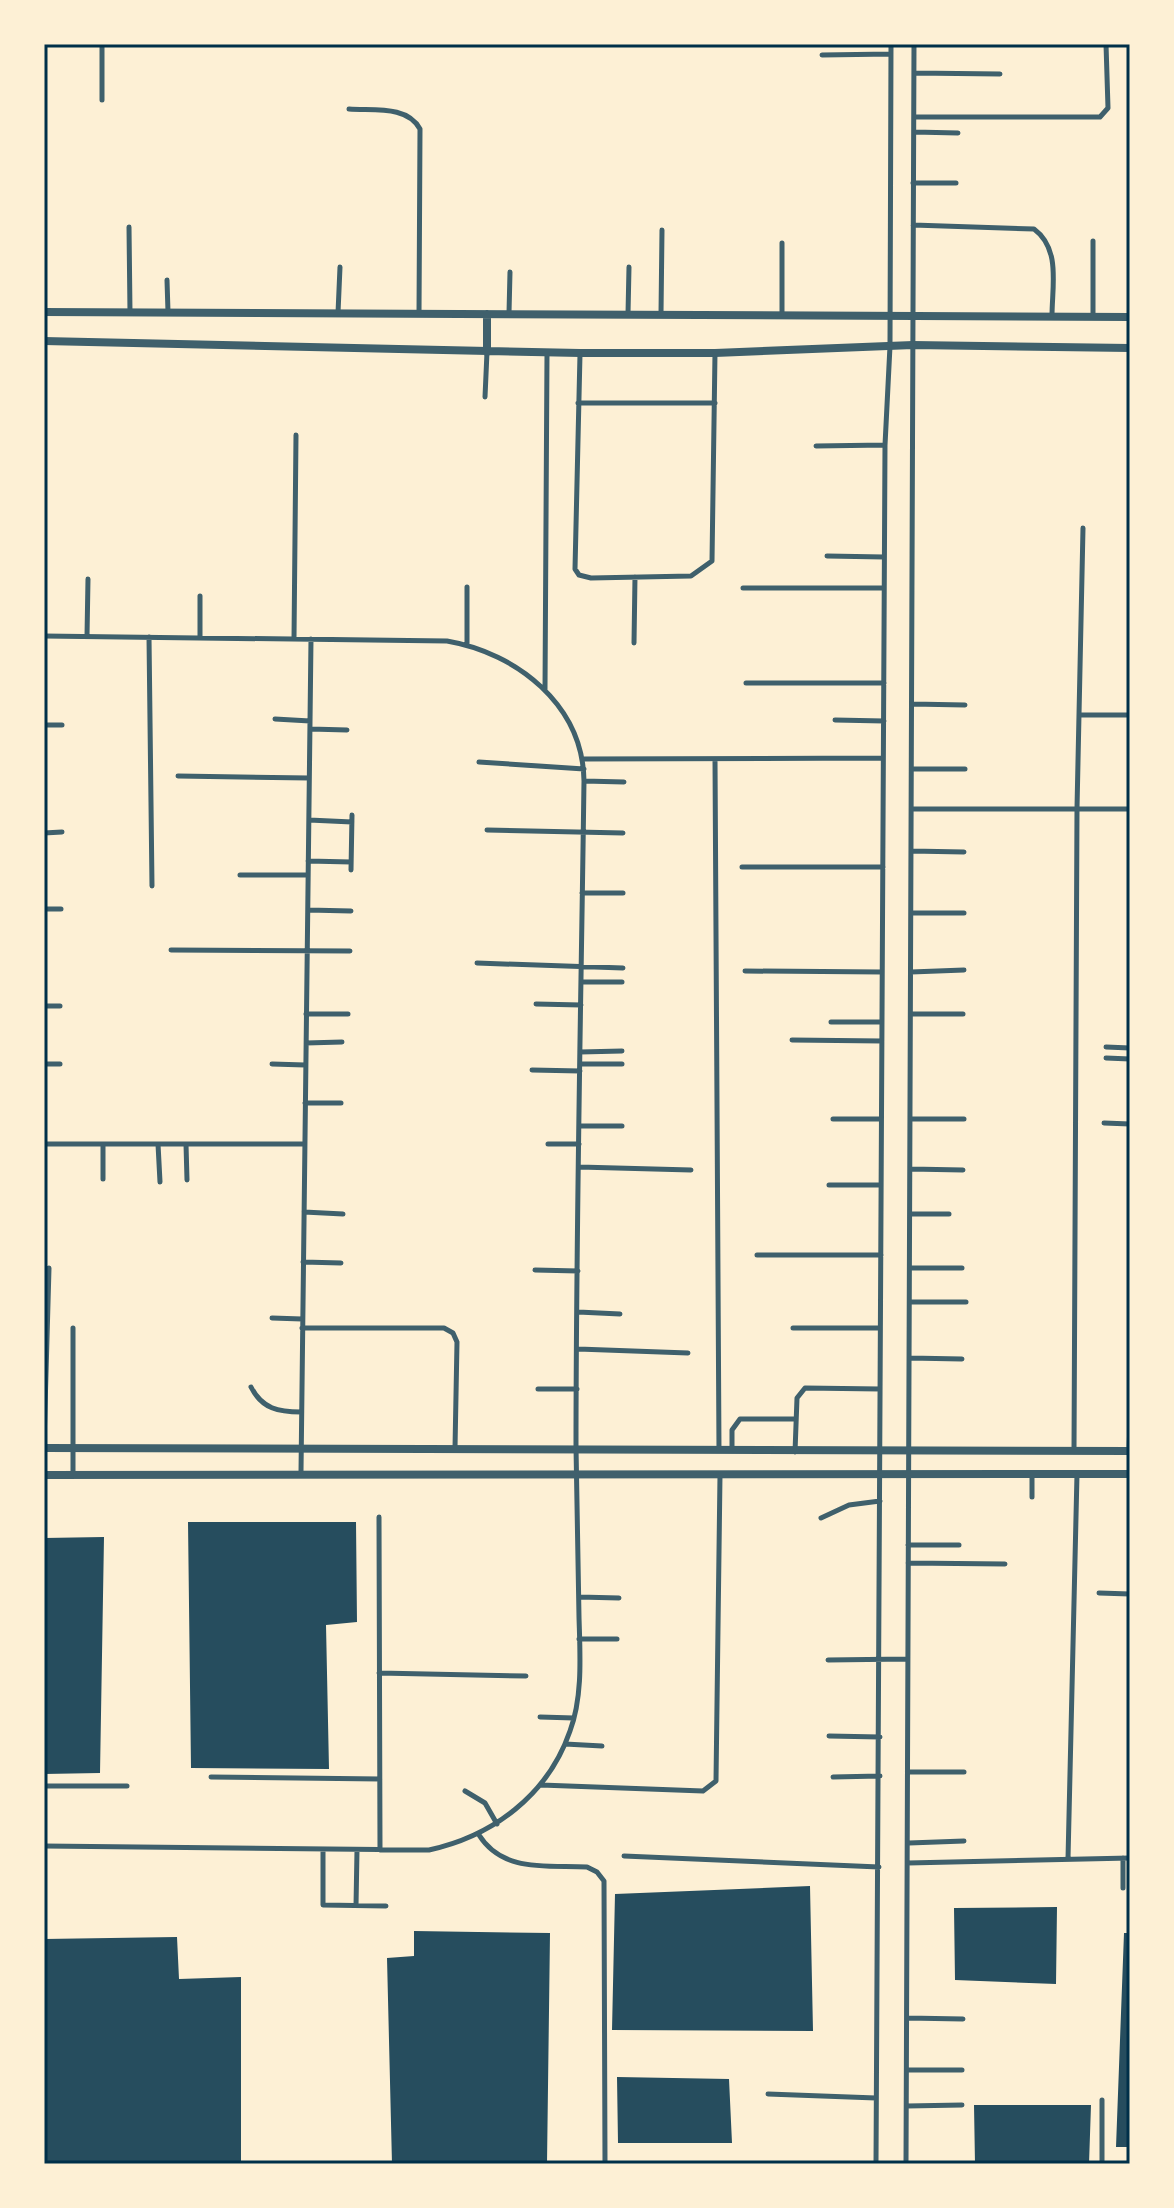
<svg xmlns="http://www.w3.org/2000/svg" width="1174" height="2208" font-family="'Open Sans',sans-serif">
	<rect width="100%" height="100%" fill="#fdf0d5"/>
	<path fill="#264d5e" d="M188,1522h168l1,100 -31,3 3,144 -138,-1z
		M104,1537l-4,236 -56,1v-236z
		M810,1886l3,145 -201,-1 3,-136z
		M1057,1907l-1,77 -101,-4 -1,-72z
		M414,1931l136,2 -3,231h-155l-5,-206 27,-2z
		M1124,1933h6v214h-14z
		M177,1937l2,42 62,-2v187h-197v-225z
		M617,2077l112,2 3,64h-114z
		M974,2105h117l-2,59h-114z"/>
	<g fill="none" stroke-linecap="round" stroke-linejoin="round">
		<path stroke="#3f606c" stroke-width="5" d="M102,44v56
			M822,55l69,-1
			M914,73l86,1
			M349,109c24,2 58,-4 71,20l-1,185
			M914,117h186l8,-9 -2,-64
			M914,132l44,1
			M913,183h43
			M913,225l121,4c27,20 18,57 18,87
			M129,227l1,85
			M1093,241v75
			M782,243v72
			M167,280l1,32
			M338,313l2,-46
			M509,313l1,-41
			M628,314l1,-47
			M661,314l1,-84
			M580,354l-5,215 4,6 12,3 100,-2 21,-15 3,-208
			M485,397l2,-45
			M578,403h137
			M816,446l69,-1
			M827,556l57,1
			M467,587v57
			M743,588h141
			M44,636l403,5c70,12 136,64 137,140 -3,222 -8,444 -8,666 1,57 2,114 3,170 1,37 4,79 -9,114 -22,64 -77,105 -141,119l-385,-4
			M87,636l1,-57
			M149,637l3,249
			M200,637v-41
			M294,639l2,-204
			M634,643l1,-66
			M746,683h138
			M545,690l2,-337
			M912,704l53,1
			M1079,715h51
			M275,719l35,2
			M835,720l49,1
			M44,725h18
			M310,729l37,1
			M582,759l301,-1
			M715,759l4,691
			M479,762l105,7
			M912,769h53
			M178,776l131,2
			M584,781l40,1
			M912,809h218
			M309,820l43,2
			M487,830l136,3
			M44,833l18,-1
			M911,851l53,1
			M308,861l43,1
			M742,867h141
			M351,870l1,-55
			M240,875h68
			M582,893h41
			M44,909h17
			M308,910l43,1
			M911,913h53
			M171,950l179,1
			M477,963l146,5
			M745,971l137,1
			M911,972l53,-2
			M581,982h41
			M536,1004l45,1
			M44,1006h16
			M306,1014h42
			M911,1014h52
			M831,1022h51
			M792,1040l90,1
			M306,1043l36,-1
			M1106,1047l24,1
			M580,1052l42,-1
			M1106,1058l24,1
			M44,1064h16
			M272,1064l33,1
			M580,1064h42
			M532,1070l48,1
			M305,1103h36
			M833,1119h48
			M910,1119h54
			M1104,1123l26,1
			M579,1126h43
			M44,1144h260
			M103,1144v35
			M158,1144l2,38
			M186,1144l1,36
			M548,1144h31
			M579,1167l112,3
			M910,1169l53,1
			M829,1185h52
			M304,1212l39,2
			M910,1214h39
			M757,1255h124
			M303,1262l38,1
			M910,1268h52
			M535,1270l43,1
			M910,1302h56
			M578,1312l42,2
			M272,1318l30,1
			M302,1328h142l9,5 4,9 -2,106
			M793,1328h87
			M578,1349l110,4
			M909,1358l53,1
			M251,1387c11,22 28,25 50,25
			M538,1389h39
			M44,1444l5,-176
			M732,1450v-20l8,-11h56
			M1074,1450l3,-642 6,-280
			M1129,1451l1,-29
			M795,1452l2,-54 8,-10 75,1
			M301,1472l10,-833
			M73,1475v-147
			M1032,1475v22
			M379,1517l1,333
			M821,1518l28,-13 31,-4
			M908,1545h51
			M908,1563l97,1
			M1099,1593l31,1
			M579,1597l40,1
			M579,1639h38
			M828,1660l79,-1
			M379,1673l147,3
			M540,1717l34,1
			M829,1736l51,1
			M565,1744l37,2
			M908,1772h56
			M211,1777l169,2
			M833,1777l47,-1
			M541,1785l162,6 13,-10 4,-306
			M44,1786h83
			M465,1791l20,12 12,21
			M479,1835c24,38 68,30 108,32l10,5 7,9 1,283
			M909,1843l55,-2
			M323,1850v55l63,1
			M624,1856l255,11
			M1123,1858v30
			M1068,1859l9,-385
			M908,1863l222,-5
			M356,1906l1,-56
			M907,2018l56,1
			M907,2070h55
			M768,2094l108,4
			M1102,2100v64
			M907,2106l55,-1
			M876,2164l9,-1719 5,-99 1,-302
			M906,2164l8,-2120"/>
		<path stroke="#3f606c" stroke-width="8" d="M44,312l1086,5
			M44,341l536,12h135l198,-8 217,3
			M487,352v-38
			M44,1448l1086,3
			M44,1475l1086,-1"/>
	</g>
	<rect width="1174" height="2208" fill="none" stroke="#fdf0d5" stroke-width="92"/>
	<rect x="46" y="46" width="1082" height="2116" fill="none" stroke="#003049" stroke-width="3"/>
</svg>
